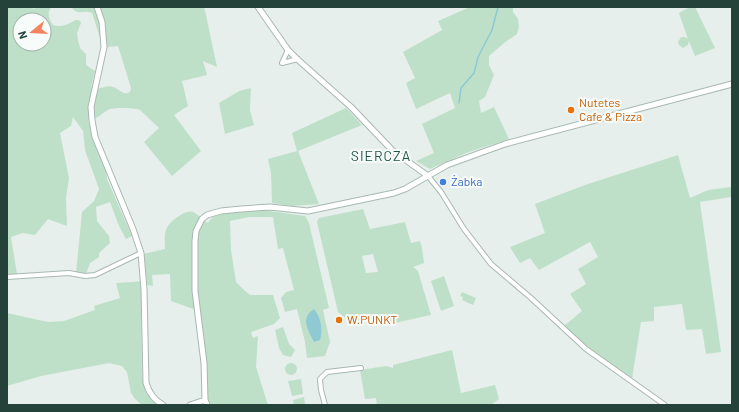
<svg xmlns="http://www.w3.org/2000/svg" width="739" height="412" font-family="Barlow,sans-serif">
	<rect width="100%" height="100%" fill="#e6efeb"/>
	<path fill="#bfe0c8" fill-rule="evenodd" d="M7,7h23l4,2 3,-2h15c-6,5 -3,12 1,18 7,3 16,-1 22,-5h4l2,3 -4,10 1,7 2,8 6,6v11l9,6 -4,16c11,4 15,-3 22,0 7,2 10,9 17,5l1,-4 -13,-42 -11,1 -5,-3 -10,-31c-9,-4 -13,4 -21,-6h133l2,8 11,52 -14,-6 4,14 -25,6 6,25 -14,9 27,36 -29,25 -28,-34 15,-14 -19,-18c-5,-2 -27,-3 -32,0 -8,4 -9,9 -20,10l7,24 11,26 1,9 25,57 -6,3 -7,-13 -9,-24 -14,5 1,14 12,15 1,7 -11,10v4l-9,6 -4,11 -10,-1 6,-61 12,-11 5,-12 -14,-39 -2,-19 -10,-14 -2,9 -11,7 9,45 -3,20 1,28 -19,-7 -13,16 -12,-2 -12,4 6,37h-10zM20,20h24v24h-24z
		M470,7h43v5l5,7 1,8 -2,7 -13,9 -15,13v9l5,10 -9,22 -6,4 2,12 13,-6 15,32 -43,14 -36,16 -14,-8 18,-8 -12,-29 33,-16 -5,-15 -34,16 -10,-26 9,-5 -12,-26 39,-22 -4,-9z
		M690,7h5l20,41 -20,8 -6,-15 -1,4 -5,3 -4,-3 -1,-3 3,-5h4l3,2 -9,-26z
		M251,88l-1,22 4,15 -29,9 -6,-31 20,-12z
		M346,108l16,17 -64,26 21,53 -27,2 -20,-3 -1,-30 -3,-14 29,-8 -5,-18z
		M678,155l12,43 18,-8 23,-3v10l-31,5 21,150 -15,2 -4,-25 -16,1 -4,-26 -28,3v14l-13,1 -9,57 -32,-21 -36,-32 18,-15 -12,-17 16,-10 -8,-15 20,-12 -8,-15 -51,28 -9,-12 -10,5 -10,-16 35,-14 -10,-29 50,-19z
		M256,209l49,7 4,7 20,85 -6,2 7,32 -5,14 -18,2 -2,-16 -8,-33 -12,3 -4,-14 5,-6 8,-2 -11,-42 -5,1 -5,-32h-24l-19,4 1,29 5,32 8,8 6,5h23l7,23 -6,6 -23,8 2,6 5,-2 -2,31 12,38h-62l2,-18 -9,-76 -28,-10 -1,-27 -18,1 1,11 -12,-2 1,93 4,16 10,12h-14l-7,-6 -4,-6 -4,-21 -5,-6 -13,-3 -68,13 -34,10v-73l41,9 16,-1 31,-11 -1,-4 26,-8 -4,-15 31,-2 -4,-27 22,-5c0,-5 -1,-13 1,-19 2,-7 19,-21 27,-18 5,2 10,8 15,11 6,-13 35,-13 48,-14z
		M363,209l7,20 35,-7 6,21 9,-2 2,7 2,15 -11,4 5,4 13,44 -50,11 -4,-8 -26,4 -13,-10 -21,-90 2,-4zM373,254l5,18 -12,1 -4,-17z
		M444,276l10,30 -13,5 -10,-30z
		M462,292l14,6 -3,7 -11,-5 1,-3 -3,-1z
		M283,327l6,17 6,6 -4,7 -8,-2 -4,-7 -4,-18z
		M452,350l9,43 34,-8 4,14 -8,6h-114l-1,-7 -11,1 -5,-29 26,-4 7,2v-3z
		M285 369a6 6 0 1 1 12 0a6 6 0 1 1-12 0Z
		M301,379l2,15 -11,2 -4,-15z
		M304,397l1,8h-11l-1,-5z"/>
	<path fill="#8ec9d4" d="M314,309c7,8 9,21 6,31l-6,2c-6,-12 -14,-24 0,-33z"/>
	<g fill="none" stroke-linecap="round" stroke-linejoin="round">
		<path stroke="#8ec9d4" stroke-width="1.5" d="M459,103l2,-15 13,-15 4,-16 14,-27 6,-23"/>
		<defs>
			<path id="minor" d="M288,50l-6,13 16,-4
				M428,176l13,16 23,37 27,35 40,34 55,51 79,56
				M7,277l62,-4 16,3 10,-1 46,-22
				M325,405l-4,-15 -1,-11 7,-7 34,-4"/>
			<path id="tertiary" d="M97,7l5,15 2,25 -13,60 1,13 3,17 38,92 8,24 3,36 2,94c3,10 8,17 17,22
				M258,7l30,43 8,8 55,49 41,43 36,26
				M190,405l15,-5
				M207,405l-2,-5 -1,-37 -9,-72v-50l1,-10 6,-12 5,-4 14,-4 20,-2 29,-2 38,4 86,-18 11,-4 42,-24 58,-21 227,-60"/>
		</defs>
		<use href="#minor" stroke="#a8b8b2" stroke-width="6"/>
		<use href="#tertiary" stroke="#a8b8b2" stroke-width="7"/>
		<use href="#minor" stroke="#fff" stroke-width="4"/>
		<use href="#tertiary" stroke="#fff" stroke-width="5"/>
	</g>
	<g fill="#e8710a" stroke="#f7fbf9" stroke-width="1.5">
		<circle cx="571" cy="110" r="4"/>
		<circle cx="339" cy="320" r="4"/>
	</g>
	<circle fill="#3f7fe0" stroke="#f7fbf9" stroke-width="1.5" cx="443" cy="182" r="4"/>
	<g text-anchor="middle" stroke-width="4" stroke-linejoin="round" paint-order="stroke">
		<g font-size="12" fill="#c56008" stroke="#f7fbf9" text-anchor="start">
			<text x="579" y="107">Nutetes<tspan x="579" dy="14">Cafe &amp; Pizza</tspan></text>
			<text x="347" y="324">W.PUNKT</text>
		</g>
		<g font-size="12" fill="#366cbe" stroke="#f7fbf9" text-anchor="start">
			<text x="451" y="186">Żabka</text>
		</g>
		<g font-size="14" letter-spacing="1" fill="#1f5548" stroke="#f7fbf9">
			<text x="381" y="161">SIERCZA</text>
		</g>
	</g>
	<rect width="739" height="412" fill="none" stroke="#24423a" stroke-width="16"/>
	<g transform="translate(32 32) rotate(252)"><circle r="19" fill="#f7fbf9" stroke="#a3b1ad"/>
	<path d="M0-3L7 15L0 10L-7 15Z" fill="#f4845f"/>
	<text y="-6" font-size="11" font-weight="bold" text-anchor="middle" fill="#24423a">N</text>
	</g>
</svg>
